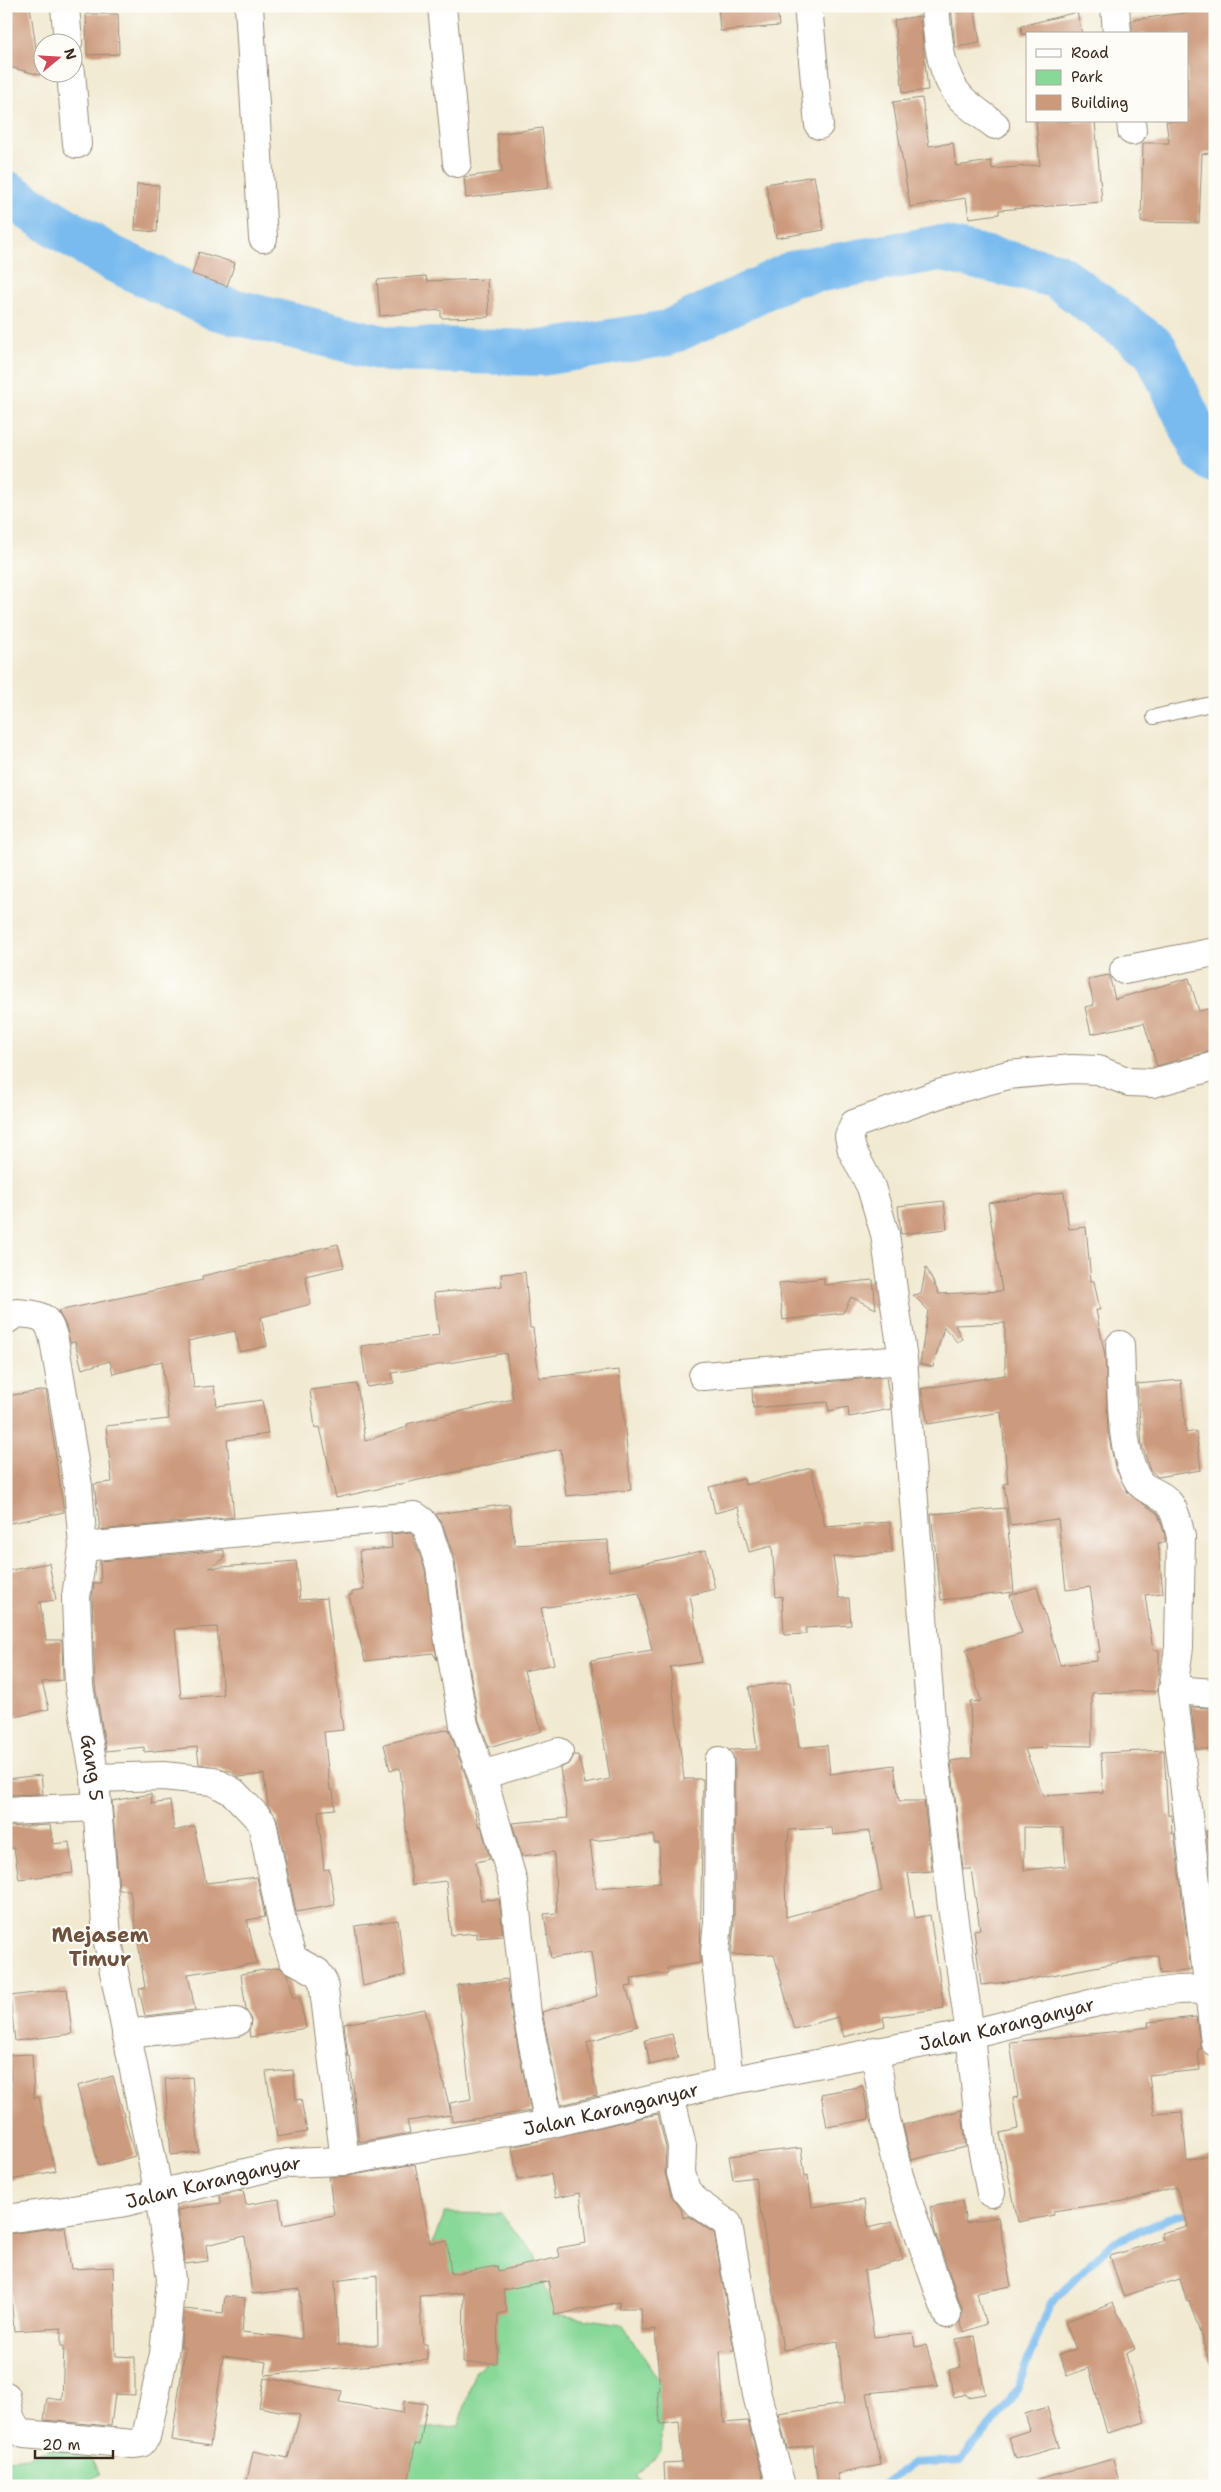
<svg xmlns="http://www.w3.org/2000/svg" width="1221" height="2492" font-family="'Shantell Sans',sans-serif">
	<rect width="100%" height="100%" fill="#fdfcf7"/>
	<filter id="ink" filterUnits="userSpaceOnUse"><feTurbulence type="fractalNoise" baseFrequency=".02" numOctaves="2"/><feDisplacementMap in="SourceGraphic" scale="10" xChannelSelector="R" yChannelSelector="G"/><feConvolveMatrix kernelMatrix="1 2 1 2 8 2 1 2 1" color-interpolation-filters="sRGB"/></filter>
	<filter id="wash" filterUnits="userSpaceOnUse"><feTurbulence type="fractalNoise" baseFrequency=".0096" numOctaves="4" result="noise"/><feDisplacementMap in="SourceGraphic" scale="20" xChannelSelector="R" yChannelSelector="G"/><feGaussianBlur stdDeviation="1.12" result="paint"/><feColorMatrix in="noise" values="0 0 0 0 0 0 0 0 0 0 0 0 0 0 0 0 0 1.4 0 .05"/><feComposite in="paint" operator="in"/></filter>
	<g filter="url(#wash)">
		<rect width="100%" height="100%" fill="#f1ead1"/>
		<path fill="#88d898" stroke="#62815b" d="M445,2213l55,1 35,41 19,59 68,10 43,65 -4,61 -25,27 18,9h-272l27,-17 6,-40 44,-3 16,-55 23,-17 -3,-59 3,-29 -41,13 -27,-30z
			M80,2439l20,35 -19,12h-75v-27l21,-2z"/>
		<g fill="none" stroke-linecap="round" stroke-linejoin="round">
			<path stroke="#79bbef" stroke-width="8" d="M881,2486l33,-23 47,-3 50,-58 40,-99 60,-60 64,-27 17,-4"/>
			<path stroke="#79bbef" stroke-width="46" d="M6,193l101,63 108,51 172,42 154,4 127,-20 124,-59 147,-26 117,27 99,74 48,101 12,11"/>
		</g>
		<g id="blocks">
			<path fill="#cc9a7b" fill-rule="evenodd" d="M6,6h24l10,69 -31,-8 -3,-18z
				M718,6h59l2,20 -59,5z
				M951,6h23l6,37 -25,4z
				M1189,6h26v146l-13,2 -3,69 -58,-1 2,-79h26l-3,-22h21v-87h-55v-14l59,-8z
				M1077,12l5,22h-60l-1,-8z
				M86,14h32l1,40 -32,1z
				M920,16l8,74 -25,3 -9,-73z
				M922,98l7,48 24,-3 3,23 35,-5 1,8 48,-4 -4,-44h59l7,81 -103,8v4l-30,4 -3,-20 -56,9 -17,-105z
				M542,128l7,60 -83,10 -2,-21 38,-5 -5,-38z
				M814,176l10,54 -48,8 -10,-54z
				M137,184l22,1 -2,47 -22,-2z
				M199,252l36,11 -8,23 -35,-12z
				M426,276l1,5 60,-2 2,38 -48,1v-8l-61,6 -3,-36z
				M1109,975l6,24 74,-21 10,33 16,-4v43l-58,16 -13,-43 -53,11 -6,-27 9,-2 -6,-26z
				M1064,1192l5,37 17,-2 5,54h3l6,29h-4l9,46 3,76 7,35 13,26 30,21 7,21v7l-7,1 5,50 -18,2 8,55h6v24l-2,17 -65,2v53l-45,-1v3l-22,1 18,47 60,-4 -2,-39 63,-3 4,65h3l1,19 2,-1 17,137 -31,4 -2,-19 -127,24 -50,6 -7,-55 6,-1 -9,-60h-8l-12,-108 21,-3 -2,-56 11,-1 -15,-52 56,-16 -12,-38 27,-8 23,78 37,-4v-9h3l-10,-65 -24,3 -8,-71 -48,6 -6,-41 4,-1 -7,-71 -73,12 -7,-35 84,-14v-52l-50,2 7,14 -5,3 -13,-15 -11,40 -13,-3 8,-54 -15,-15 8,-1 5,-27 13,27 63,-3 -14,-88zM1024,1827l39,1 3,38 -42,4z
				M944,1201l3,28 -46,5 -3,-28z
				M338,1244l6,23 -39,9 6,28 -50,13 6,29 -27,6 -5,-21 -47,10 6,47 20,-2 3,20 45,-6 6,34 -41,6 7,77 -134,13 -6,-46 18,-2 -6,-56 63,-7 -7,-58 -49,13 -3,-13 -28,8 -7,-27 -5,1 -4,-17 -8,-15 145,-31 -1,-4z
				M525,1272l5,56h3l6,50 80,-8 12,120 -65,6 -5,-47 -225,49 -16,-71 -5,1 -5,-38 47,-6 8,57 42,-14v-3l106,-25 -7,-46 -114,20 2,10 -27,4 -6,-41 78,-11 -5,-42 68,-7 -1,-12z
				M824,1278v7l49,-5 3,29 -25,-12 -8,16 -60,7 -4,-37z
				M886,1377l5,32 -42,8 -1,-10 -19,4 -2,-9 -74,6 -1,-20z
				M1181,1380l5,53 10,-2 5,39 -43,7 -8,-7 -8,-25 -5,-61z
				M46,1390l18,122 -58,12v-128z
				M811,1468l14,59 65,-5 2,31 -59,4 6,41h10l2,27 -45,3v6l-22,1 -2,-39 -6,1 -4,-51 -23,6 -11,-45 -23,6 -6,-26 35,-8 1,6z
				M509,1504l6,41 93,-5 1,31 97,-21 9,39 -25,6 12,67 -32,5 14,112h19l-3,184 -33,5 1,5 -37,5 1,8 -6,1 12,39 -51,16 10,54 -36,9 -19,-93 55,-16 -6,-44 -40,6 -7,-44 13,-1 -3,-61 -32,4 -10,-33 56,-5 -8,-50 10,-5 4,-8h4l7,29 25,-5 -19,-119 61,-10 -13,-57 -98,15 13,56 -30,7 18,60 -53,16 -10,-26 -16,-88 -8,-72 -12,-36 -7,-11zM654,1835v8h5l1,40 -64,5 -6,-47z
				M1006,1508l8,84 -73,8 -10,-86z
				M411,1532l14,37 12,91 -4,-7 -68,8 -16,-66h3v-3l12,-2 -5,-39 33,-3 -1,-14z
				M224,1550v9l-15,9 87,-7 4,39 27,-2 16,132 -19,2 6,58h3l2,19 -17,2 6,59 5,-1 6,36 -39,7 -19,-93 -9,-13 -4,-32 -25,3 -8,-6 -32,-7 -2,-17 -53,5v-5l-38,4 -11,-66 -3,-87 2,-15h7l-1,-22zM217,1627l6,68 -42,3 -6,-69z
				M49,1563l7,37 -16,2 6,38h16l1,40 -21,2 7,27 -43,10v-148z
				M790,1682l9,66 28,-3 3,29 64,-9 5,36h25l8,70 -24,2 7,45 15,-3 14,93 -61,9 2,9 -41,11 -6,-20 -44,12 -20,-75 -43,1 3,-33 1,-161 -6,-11 28,-1 -8,-62zM832,1828l1,7 37,-4 12,60 -96,26 -1,-42 4,-45z
				M1191,1707l24,1v41h-19z
				M449,1729l18,51 12,47 2,-1 9,33 -14,3 5,38 18,-1 4,37 -26,2v-5l-26,2 -5,-54 -34,4 -12,-117 -10,2 -6,-26z
				M41,1775l2,19 -37,1v-16z
				M151,1794l1,10 18,-3 4,30 20,-5 12,57 51,-6 8,40 -18,3 10,43 -69,11 7,36 -50,6 -6,-27 6,-1 -15,-98h-11l-7,-89z
				M50,1825l3,19 16,-2 4,31 -54,6 -5,-31 -8,1v-22z
				M1215,1830v78l-9,-77z
				M398,1920l7,55 -42,11 -8,-60z
				M280,1967l8,7 5,24 6,-1 7,31 -56,9 -1,-7 2,-10 -5,-10 -5,-36z
				M507,1979l5,39 19,93 -79,11 -1,-7 -44,6 3,12 -51,9 -9,-85h-2l-4,-33 81,-15 26,104 -1,-10 21,-4 -14,-114z
				M67,1989l5,45 -57,7 -5,-45z
				M1196,2017l5,32h-3l2,21 -51,5 5,39 28,-2 5,49 28,-8v212l-4,1 -22,-66 -2,1 -7,-22 -57,17 -13,-40 53,-16 -2,-7 27,-7 -12,-39 -52,14 -71,10 1,4 -36,7 -18,-89 18,-4 -5,-31 5,-1 -8,-55 111,-11 28,-4 -1,-5z
				M672,2034l6,24 -28,7 -5,-25z
				M32,2054l2,44 5,-1 16,74 -49,10v-55l5,-1 -4,-22 5,-1 -3,-47z
				M293,2070l3,30 5,-1 6,33 -30,5 -11,-65z
				M113,2076l22,80 -36,10 -22,-80z
				M192,2077l7,75 -28,3 -6,-76z
				M863,2086l6,33 -42,8 -6,-33z
				M962,2110l4,37 -55,13 -8,-35z
				M658,2114l8,34 -1,25 6,22 10,14 2,9 6,-2 25,17 20,117 -14,1 4,72 24,-2 17,65h-100l-1,-23 18,-1 -3,-40 -19,2 -2,-33h2l-5,-62 -13,1 -1,-22h-23l2,-6 -65,13 -7,-34 -45,9 4,22 -9,2 -1,49h-34l1,-70 -45,3 4,48h4v16l-162,15 2,-13 -44,-6 -13,90 -38,-6 13,-92 -4,-1 3,-38 39,4 2,-17 20,2 -3,34 60,7 -2,-50 -48,5 -7,-58 -39,9 2,16 -23,3 -8,-54 44,-7 -1,-8 23,-5 3,15 33,-6 4,26 51,-10 -5,-38 19,-1 67,-12 15,79 17,-2 4,33 46,-8 1,5 62,-14 -2,-9 28,-5 -6,-50 -25,5 -4,-24 -33,6 -6,-33zM377,2275l1,70h-40l-3,-64z
				M801,2148l4,28 3,-1 4,32 52,-7 4,28 24,-6 11,38 -39,11 10,66 39,-4 2,14 11,-2 12,41 -71,7 14,72 -44,9 3,12h-22l-5,-41 -26,4 -9,-35 66,-10 -6,-63 -55,9 -28,-173 -22,3 -4,-24z
				M962,2201l4,22 32,-6 13,69 -35,7 10,31 -22,8 -4,-10 2,-13 -27,-77 -5,-25z
				M65,2227l6,42 42,-2 3,89 19,1v38l-20,-1 -4,32 -67,-6 3,-22 15,2 2,-54h-3v-18l-47,3 -5,-61h-3v-36z
				M1113,2303l22,46 -9,5 19,68 -38,11 -18,-65 -22,8 -8,-21 17,-6 -11,-27z
				M975,2336l10,58 -18,3 -1,-3 -13,3 -4,-27 12,-3 -5,-28z
				M264,2378l78,13 -3,11 64,11 1,-12 23,3 -7,41 -5,-1 -7,42 -32,-3 -1,3h-15l-20,-4 -1,4h-93l7,-35 35,7 12,-43 -41,-8z
				M1047,2407l12,40 -43,12 -7,-22 21,-7 -5,-16z
				M1113,2459l7,27h-81l-1,-7z"/>
		</g>
	</g>
	<g filter="url(#ink)">
		<use href="#blocks" fill-opacity="0" stroke="#968a78" stroke-width="1"/>
		<g fill="none" stroke-linecap="round" stroke-linejoin="round">
			<defs>
				<path id="service" d="M1154,717l61,-14"/>
				<g id="minor">
					<path d="M65,6l3,36"/>
					<path d="M249,6l14,232"/>
					<path d="M442,6l15,157"/>
					<path d="M808,6l11,119"/>
					<path d="M935,6c3,32 4,68 26,92 10,10 23,18 34,27"/>
					<path d="M1115,6l2,28"/>
					<path d="M71,72l6,72"/>
					<path d="M1131,121l1,10"/>
					<path d="M1124,970l91,-18"/>
					<path id="s1" d="M6,1320l11,-7c24,2 31,2 37,27l24,146 5,61 -7,50 3,90 16,91 12,159 52,257 12,85 -7,75 -18,83 -5,6 -8,1 -109,-10c-15,-5 -15,-25 -18,-38"/>
					<path d="M1120,1345c2,37 -1,100 16,132 8,16 22,13 32,25 8,9 10,23 13,35l-2,110 -6,43 42,352"/>
					<path d="M703,1376l200,-16"/>
					<path d="M83,1547l332,-31 7,5 6,9 12,36 8,69 16,90 18,50 31,107 14,133 22,109"/>
					<path d="M1173,1690l42,3"/>
					<path d="M719,1761l-1,161 -3,30 14,129"/>
					<path d="M482,1775l77,-23"/>
					<path d="M95,1778l68,-2 50,5 20,11 29,30 22,110 9,27 24,13 6,9 22,180"/>
					<path d="M6,1811l91,-4"/>
					<path d="M126,2034l110,-12"/>
					<path d="M875,2051l11,69 13,56 48,138"/>
					<path d="M670,2095l12,51 -1,27 5,17 10,12 32,22 29,171 24,91"/>
					<path d="M991,2193l-10,-50 -11,-109 -18,-127 -20,-175 -29,-372 -18,-126 -14,-47 -19,-37 -3,-14 5,-12 88,-31 66,-18 64,-6 26,1 31,12 24,1 62,-17"/>
					<path id="s2" d="M6,2219l115,-16 166,-40 58,-2 204,-37 180,-43 241,-47 140,-35 67,-9 38,-1"/>
				</g>
			</defs>
			<use href="#service" stroke="#968a78" stroke-width="16"/>
			<use href="#minor" stroke="#968a78" stroke-width="30"/>
			<use href="#service" stroke="#fff" stroke-width="14"/>
			<use href="#minor" stroke="#fff" stroke-width="28"/>
		</g>
	</g>
	<g text-anchor="middle" stroke-width="4.5" stroke-linejoin="round" paint-order="stroke">
		<g font-size="19" fill="#3b2a1e" stroke="#fdfcf7">
			<text dy="7" stroke="none"><textPath href="#s1" startOffset="496">Gang 5</textPath></text>
			<text dy="7" stroke="none"><textPath href="#s2" startOffset="1021">Jalan Karanganyar</textPath></text>
			<text dy="7" stroke="none"><textPath href="#s2" startOffset="616">Jalan Karanganyar</textPath></text>
			<text dy="7" stroke="none"><textPath href="#s2" startOffset="211">Jalan Karanganyar</textPath></text>
		</g>
		<g font-size="21" font-weight="bold" fill="#6e513f" stroke="#fdfcf7">
			<text x="100" y="1942">Mejasem<tspan x="100" dy="24">Timur</tspan></text>
		</g>
	</g>
	<rect width="1221" height="2492" fill="none" stroke="#fdfcf7" stroke-width="25"/>
	<rect x="1026" y="32" width="162" height="90" fill="#fdfcf7" stroke="#afa8a0"/>
	<rect x="1036" y="49" width="25" height="8" fill="#ffffff" stroke="#afa8a0"/>
	<text x="1071" y="58" font-size="15" fill="#3b2a1e">Road</text>
	<rect x="1036" y="70" width="25" height="15" fill="#88d898" stroke="#afa8a0"/>
	<text x="1071" y="82" font-size="15" fill="#3b2a1e">Park</text>
	<rect x="1036" y="95" width="25" height="15" fill="#cc9a7b" stroke="#afa8a0"/>
	<text x="1071" y="108" font-size="15" fill="#3b2a1e">Building</text>
	<g transform="translate(58 58) rotate(72)"><circle r="24" fill="#fdfcf7" stroke="#afa8a0"/>
	<path d="M0-4L9 19L0 12L-9 19Z" fill="#d1495b"/>
	<text y="-8" font-size="14" font-weight="bold" text-anchor="middle" fill="#3b2a1e">N</text>
	</g>
	<path d="M35 2450v8h78v-8" fill="none" stroke="#3b2a1e" stroke-width="2.5"/>
	<text x="42" y="2450" font-size="15" fill="#3b2a1e" stroke="#fdfcf7" stroke-width="4" paint-order="stroke">20 m</text>
</svg>
